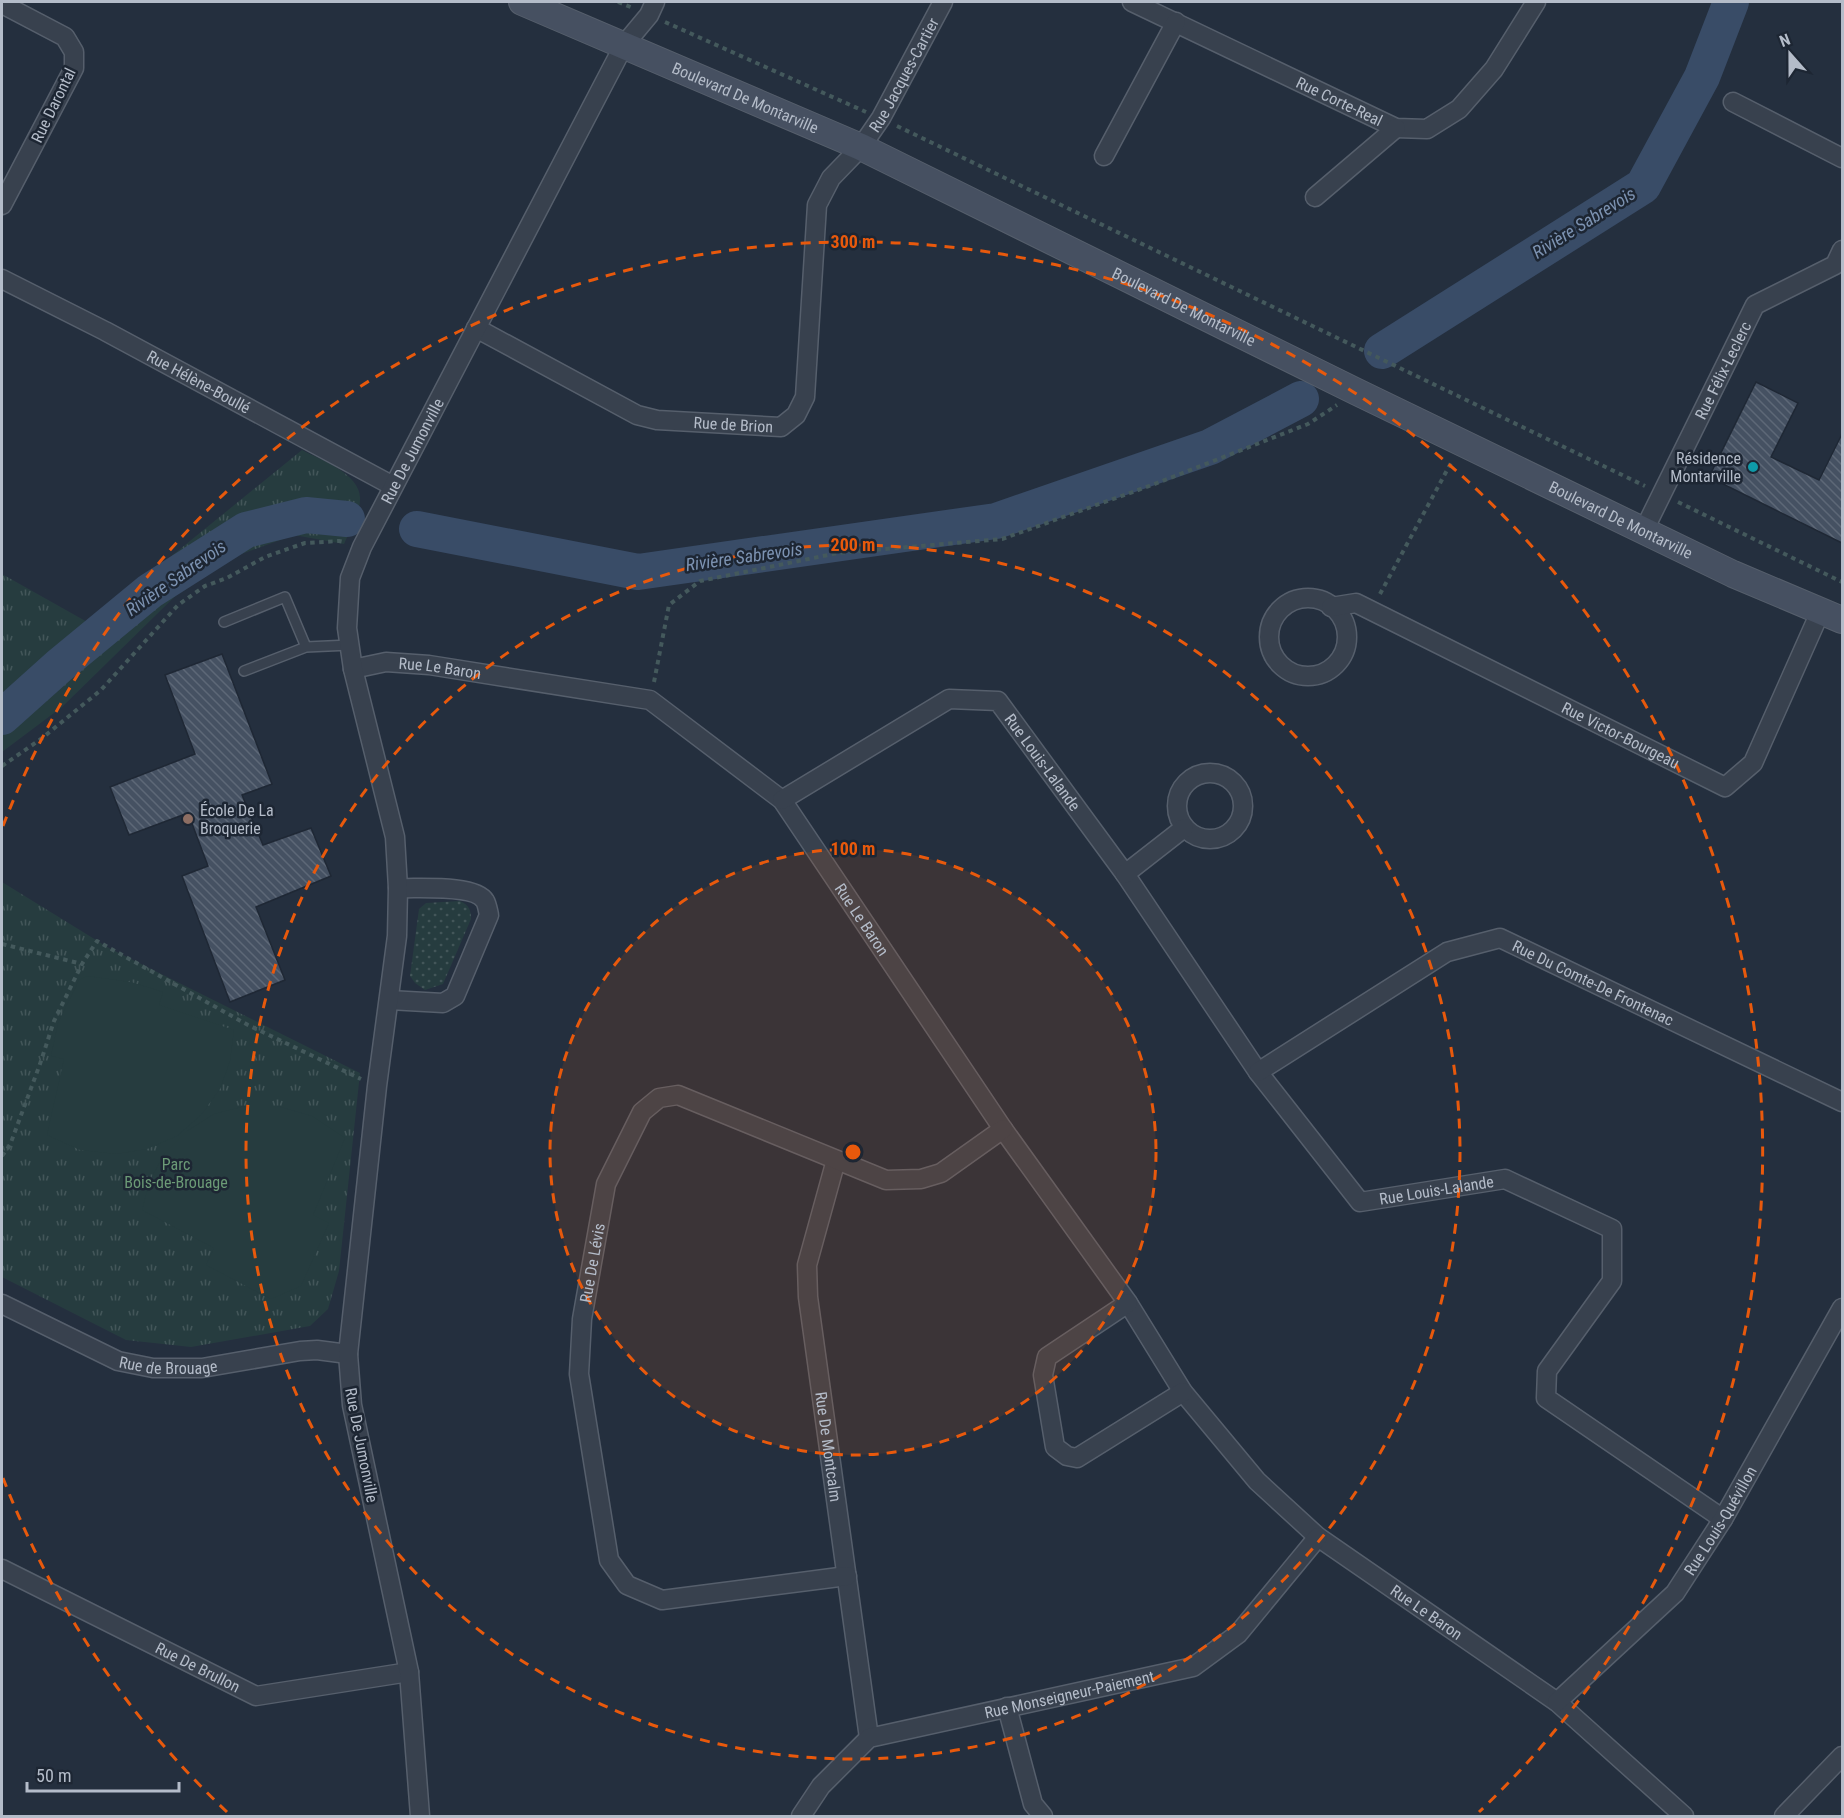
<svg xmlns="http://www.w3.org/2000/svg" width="1844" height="1818" font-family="'Roboto Condensed',sans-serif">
	<defs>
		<pattern id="grass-dots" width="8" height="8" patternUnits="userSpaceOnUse" patternTransform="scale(1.5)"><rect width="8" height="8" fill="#263c3f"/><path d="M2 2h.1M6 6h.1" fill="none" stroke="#435659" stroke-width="1.8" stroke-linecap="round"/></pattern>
		<pattern id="park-tufts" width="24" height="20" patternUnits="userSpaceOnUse" patternTransform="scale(1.5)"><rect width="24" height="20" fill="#263c3f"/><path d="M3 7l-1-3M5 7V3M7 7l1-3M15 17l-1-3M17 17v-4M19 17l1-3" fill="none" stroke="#435659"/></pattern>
		<pattern id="building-back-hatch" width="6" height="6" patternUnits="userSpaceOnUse" patternTransform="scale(1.5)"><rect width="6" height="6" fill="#455162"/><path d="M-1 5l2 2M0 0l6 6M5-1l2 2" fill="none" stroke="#5d6877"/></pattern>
	</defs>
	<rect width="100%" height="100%" fill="#242f3e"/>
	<path fill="url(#grass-dots)" d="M460,901c9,4 11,9 11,18l-28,65 -18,6 -10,-7 -5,-7 9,-67 7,-6z"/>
	<path fill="url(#park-tufts)" d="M302,450c19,10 59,24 58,49 0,16 -10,31 -16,45l-50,-9 -89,32 -143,140 -60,45v-178l87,49z
		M2,882l107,66 251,125 -21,198 -11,38 -18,17 -119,21 -65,-7 -124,-63z"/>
	<path fill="#263c3f" d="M87,976l44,6 32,10 -4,13 75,25 -4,31 -10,28 -19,26 -24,21 -30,13 -31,5 -36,-4 -33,-15 17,-76 -13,-3 7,-33 21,-43z
		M245,1106h32l35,10 33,22 -32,77 16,8 -28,63 -30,13 -65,-34 8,-17 -72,-38 8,-30 15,-27 22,-22 27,-17z"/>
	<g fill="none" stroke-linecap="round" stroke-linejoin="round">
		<path stroke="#394c67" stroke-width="36" d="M1382,351l261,-165 59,-109 29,-75
			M417,529l221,43 358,-51 214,-74 91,-48
			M2,717l57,-51 91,-75 96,-61 60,-15 41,4"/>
	</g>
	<path fill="url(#building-back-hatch)" stroke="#1f2835" stroke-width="1.5" d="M1756,382l42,21 -27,54 48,23 23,-46v109l-133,-66z
		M222,654l50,130 -30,11 21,50 48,-17 20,48 -75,31 29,73 -55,22 -48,-126 26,-10 -20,-53 -59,22 -19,-48 85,-33 -30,-79z"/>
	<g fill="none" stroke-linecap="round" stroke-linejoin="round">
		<defs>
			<path id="lane" d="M224,622l61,-25 21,50 44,-2
				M244,671l62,-24"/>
			<g id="street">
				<path id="s1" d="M1132,2l264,126 31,1 32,-20 35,-40 42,-67"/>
				<path d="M2,4l63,33 9,15v16l-72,137"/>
				<path d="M1733,102l109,56"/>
				<path d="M1104,156l72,-134"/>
				<path d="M1315,197l81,-69"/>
				<path id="s2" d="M2,279l103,52 288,155"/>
				<path id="s3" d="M476,328l161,87 20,5 124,7 15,-12 9,-18 12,-192 14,-27 30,-31 20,-29 62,-116"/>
				<path id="s4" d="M1644,530l111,-225 80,-40 7,-15"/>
				<circle cx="1308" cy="637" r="39"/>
				<path id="s5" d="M1331,607l25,-4 369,184 28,-24 68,-153"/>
				<path id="s6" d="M353,669l33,-7 43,3 221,35 132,100 221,329 125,174 55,89 74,89 61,56 239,165 127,114"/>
				<circle cx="1210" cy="806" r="33"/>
				<path id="s7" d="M782,800l167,-101 49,2 127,173 133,198 102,130 145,-23 107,50v52l-65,90 -1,27 177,121"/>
				<path d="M1125,874l59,-46"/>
				<path d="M389,1000l54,3 12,-7 34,-81c-1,-4 -2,-11 -4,-14 -10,-17 -69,-12 -87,-13"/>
				<path id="s8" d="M1258,1072l189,-120 53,-14 342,164"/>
				<path id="s9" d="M836,1160l-29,105 1,32 61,441"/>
				<path d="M1128,1303l-81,54 -4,18 12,72 12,9 10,2 106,-66"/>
				<path id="s10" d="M2,1304l116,57 35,7h49l98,-17 17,-1 31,4"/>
				<path id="s11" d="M2,1569l254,127 153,-24"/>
				<path id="s12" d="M847,1576l-185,24 -35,-15 -18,-25 -30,-186 3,-55 24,-135 36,-72 17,-14 19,-3 208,85 35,-1 20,-6 62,-44"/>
				<path id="s13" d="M1557,1702l118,-109 48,-74 119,-211"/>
				<path d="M1007,1707l26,97 10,12"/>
				<path id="s14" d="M420,1816l-11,-144 -57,-267 -4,-51 29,-268 20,-150 1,-48 -3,-51 -42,-168 -6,-41 3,-50 12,-31 262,-502 25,-30 6,-13"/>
				<path id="s15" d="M801,1816l20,-30 48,-48 324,-71 45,-33 80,-97"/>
				<path d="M1784,1816l58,-60"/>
			</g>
			<g id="secondary">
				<path id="s16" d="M522,2l339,145 496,245 376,182 109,46"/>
			</g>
		</defs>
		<use href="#lane" stroke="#565f6c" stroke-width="12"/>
		<use href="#street" stroke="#565f6c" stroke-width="21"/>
		<use href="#secondary" stroke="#565f6c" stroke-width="28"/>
		<path stroke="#44595c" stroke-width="4" stroke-dasharray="4.5 4.5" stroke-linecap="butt" d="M618,2l15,6
			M665,22l201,90
			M897,126l748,360
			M1678,502l164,80
			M1380,594l72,-133
			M654,682l15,-77 31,-24 138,-28 164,-14 150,-54 156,-61 29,-19
			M2,766l39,-27 60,-49 77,-85 27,-19 22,-8 38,-21 40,-14 34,-2 5,1
			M2,944l80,20
			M2,1156l8,-11 30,-81 14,-43 28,-57 15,-23 151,84 113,54"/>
		<use href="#lane" stroke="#38414e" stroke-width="9"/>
		<use href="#street" stroke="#38414e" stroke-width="18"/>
		<use href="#secondary" stroke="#465061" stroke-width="26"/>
	</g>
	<circle cx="853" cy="1152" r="303" fill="#e8590c" fill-opacity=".12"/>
	<g fill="none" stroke="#e8590c" stroke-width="3" stroke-dasharray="10 8">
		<circle cx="853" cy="1152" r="303"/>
		<circle cx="853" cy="1152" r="607"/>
		<path d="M227 1812A910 910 0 0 1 3 1478M3 826A910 910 0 1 1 1479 1812"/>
	</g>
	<circle fill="#0f9aa8" stroke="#1d2633" stroke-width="2" cx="1753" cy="467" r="6"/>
	<circle fill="#8d6e63" stroke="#1d2633" stroke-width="2" cx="188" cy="819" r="6"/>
	<g text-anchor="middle" stroke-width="5" stroke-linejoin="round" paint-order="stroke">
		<g font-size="16" fill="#b4bcc9" stroke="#1d2633">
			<text dy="6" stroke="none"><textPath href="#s3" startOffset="717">Rue Jacques-Cartier</textPath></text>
			<text dy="6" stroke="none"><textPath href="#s16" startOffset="243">Boulevard De Montarville</textPath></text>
			<text dy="6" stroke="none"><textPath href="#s1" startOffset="230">Rue Corte-Real</textPath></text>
			<text transform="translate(53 105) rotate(-64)" y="6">Rue Darontal</text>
			<text dy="6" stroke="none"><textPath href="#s16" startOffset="729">Boulevard De Montarville</textPath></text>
			<text dy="6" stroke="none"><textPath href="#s4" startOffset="178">Rue Félix-Leclerc</textPath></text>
			<text dy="6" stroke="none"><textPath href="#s2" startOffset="222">Rue Hélène-Boullé</textPath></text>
			<text dy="6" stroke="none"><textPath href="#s3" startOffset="280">Rue de Brion</textPath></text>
			<text dy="6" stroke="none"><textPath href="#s14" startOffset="1395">Rue De Jumonville</textPath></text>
			<text dy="6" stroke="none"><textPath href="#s16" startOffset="1215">Boulevard De Montarville</textPath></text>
			<text dy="6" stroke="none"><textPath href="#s6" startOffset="88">Rue Le Baron</textPath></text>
			<text dy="6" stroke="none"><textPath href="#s5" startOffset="321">Rue Victor-Bourgeau</textPath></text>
			<text dy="6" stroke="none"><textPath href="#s7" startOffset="320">Rue Louis-Lalande</textPath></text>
			<text dy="6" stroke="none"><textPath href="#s6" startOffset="610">Rue Le Baron</textPath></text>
			<text dy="6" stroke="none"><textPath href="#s8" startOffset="382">Rue Du Comte-De Frontenac</textPath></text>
			<text dy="6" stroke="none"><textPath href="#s7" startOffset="940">Rue Louis-Lalande</textPath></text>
			<text dy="6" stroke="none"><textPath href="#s12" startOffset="556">Rue De Lévis</textPath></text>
			<text dy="6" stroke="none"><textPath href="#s10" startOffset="180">Rue de Brouage</textPath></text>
			<text transform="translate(362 1445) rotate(79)" y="6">Rue De Jumonville</text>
			<text dy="6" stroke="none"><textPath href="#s9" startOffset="292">Rue De Montcalm</textPath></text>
			<text dy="6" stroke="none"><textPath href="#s13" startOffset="246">Rue Louis-Quévillon</textPath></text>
			<text dy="6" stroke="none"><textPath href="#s6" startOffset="1512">Rue Le Baron</textPath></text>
			<text dy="6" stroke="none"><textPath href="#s11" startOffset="219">Rue De Brullon</textPath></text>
			<text dy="6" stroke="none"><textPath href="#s15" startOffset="309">Rue Monseigneur-Paiement</textPath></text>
		</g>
		<g font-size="16" fill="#b4bcc9" stroke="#1d2633" text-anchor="end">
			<text x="1741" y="464">Résidence<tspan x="1741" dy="18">Montarville</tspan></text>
			<text x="200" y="816" text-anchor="start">École De La<tspan x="200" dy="18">Broquerie</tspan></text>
		</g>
		<g font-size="16" fill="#6b9a76" stroke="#1d2633">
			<text x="176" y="1170">Parc<tspan x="176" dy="18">Bois-de-Brouage</tspan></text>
		</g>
		<g font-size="18" font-style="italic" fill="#7c92b1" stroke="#1d2633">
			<text transform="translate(1584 223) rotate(-32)" y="6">Rivière Sabrevois</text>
			<text transform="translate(744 557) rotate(-8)" y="6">Rivière Sabrevois</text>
			<text transform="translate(176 578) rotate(-35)" y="6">Rivière Sabrevois</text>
		</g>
	</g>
	<circle cx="853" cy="1152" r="9" fill="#e8590c" stroke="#1d2633" stroke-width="3"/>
	<g font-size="18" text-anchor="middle" font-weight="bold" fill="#e8590c" stroke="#1d2633" stroke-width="5" stroke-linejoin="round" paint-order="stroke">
		<text x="853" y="248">300 m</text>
		<text x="853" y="551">200 m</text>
		<text x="853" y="855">100 m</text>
	</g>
	<rect width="1844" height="1818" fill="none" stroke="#b4bcc9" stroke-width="6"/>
	<g transform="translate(1790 54) rotate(339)" stroke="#1d2633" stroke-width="4.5" paint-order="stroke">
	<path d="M0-4.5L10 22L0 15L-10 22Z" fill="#b4bcc9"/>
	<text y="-9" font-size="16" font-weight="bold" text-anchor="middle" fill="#b4bcc9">N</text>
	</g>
	<path d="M27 1782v9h152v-9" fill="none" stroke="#b4bcc9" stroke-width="3"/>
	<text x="36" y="1782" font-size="18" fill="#b4bcc9" stroke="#1d2633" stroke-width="4.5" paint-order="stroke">50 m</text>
</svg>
